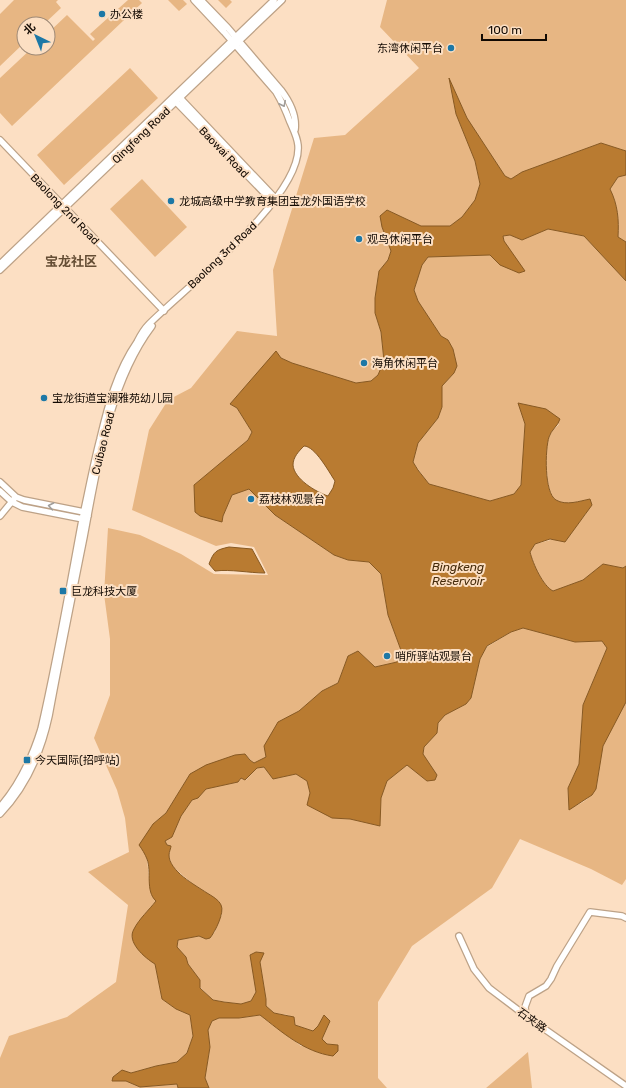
<svg xmlns="http://www.w3.org/2000/svg" width="626" height="1088" font-family="Rubik,'Noto Sans SC',sans-serif">
	<rect width="100%" height="100%" fill="#fcdfc3"/>
	<path fill="#e7b683" d="M14,0h44l-2,2 5,6 -17,16h-20v19l-24,23v-52z
		M128,0h11l3,3 -130,123 -12,-13v-35l32,-30h16v-15l19,-18 26,26 2,-2 -5,-5z
		M168,0h15l4,4 -8,7z
		M218,0h12l2,2 -6,6z
		M387,0h239v151l-25,-8 -79,29 -11,7 -6,-3 -38,-58 -17,-38 6,34 19,47 5,23 -5,16 -13,17 -12,9h-29l-34,-16 -5,17 9,24 -3,9 -9,11 -4,42 6,19 3,29 -6,14 -7,6 -15,2 -64,-20 -11,-5 -5,-6 -46,52 7,4 15,24 -4,8 -54,45 29,31 9,-21 17,-6 26,26 59,40 14,5 21,2 12,12 7,41 14,38 -5,9 -22,5 -17,-16 -10,5 -10,27 -16,8 -23,20 -21,12 -11,34 -13,6 -9,-9 -55,20 -24,39 -13,11 -6,35 3,29 6,13 -24,37c5,11 12,19 23,26l7,35 14,10 14,6 3,20 -6,18 -10,9 -22,4 -24,7 -18,8h13l14,6 37,-3 1,4h-178v-30l9,-22 58,-19 49,-35 12,-77 -40,-33 41,-20 -4,-34 -8,-28 -23,-52 16,-43v-56l-6,-45 4,-66 32,7 41,19 33,20 54,1 -14,-28 -23,-4 -15,3 -84,-36 17,-80 19,-30 23,-12 46,-57 40,5 -4,-66 41,-132 31,-3 74,-67 -39,-41z
		M130,68l28,30 -94,87 -27,-30z
		M626,175v67l-8,-5c1,-17 0,-32 -8,-48l8,-12z
		M142,179l45,48 -32,30 -45,-48z
		M548,229l36,7 42,45v285l-3,2 -20,-4 -20,16 -30,11c-10,-5 -20,-27 -23,-39l5,-8 35,-9 6,-9 10,-12 4,-15c-10,2 -25,7 -34,1 -11,-7 -11,-52 -7,-64 1,-4 7,-8 10,-12l-25,-17 -15,-4 6,21 -2,37 -2,24 -7,9 -24,7 -61,-17 -16,-22 5,-19 20,-25 4,-11v-21l12,-13 2,-7 -3,-17 -5,-9 -7,-4 -23,-35 -4,-11 8,-25 6,-8 62,-2 10,10 4,-24 -1,-5 7,-1 12,5z
		M523,628l52,14 27,-1 5,7 -24,57 -4,59 -11,24 1,21c39,-16 24,-30 34,-63 4,-11 17,-34 23,-44v177l-4,6 -31,-16 -71,-30 -28,49 -80,58 -34,56v76l9,10h-178l-4,-10 5,-31 -2,-17 4,-9 7,-3h20l21,-3 41,31 37,-1 -11,-1 -5,-5 8,-18 -6,-5 -6,10 -5,5 -18,-6 -1,-6 -6,-4 -14,-2 -8,-7v-7l-6,-37 3,-9 -7,-1v40l-5,9 -10,3 -28,-4 -13,-13v-7l-12,-16 -2,-7 -9,-10 1,-7 21,-4 7,3 9,-7 3,-12 4,-5 -9,-18 -19,-12 -22,-19 -3,-11 2,-9 -4,-1 -2,-4 7,-4 9,-21 11,-16 6,-2 8,-9 32,-7 3,-4 5,2 11,-12 7,-1 9,12 23,-5 11,7 3,12 22,25 18,1 30,7 1,-28 6,-17 20,-16 20,16 10,-6 -14,-21 1,-7 13,-14 1,-10 7,-8 21,-11 5,-6 9,-39 7,-12 24,-15z
		M528,1052l4,36h-46z"/>
	<path fill="#b97b31" stroke="#875923" fill-rule="evenodd" d="M449,78l18,40 38,58 6,3 11,-7 79,-29 25,8v24l-8,2 -8,12c8,16 9,31 8,48l8,5v39l-42,-45 -36,-7 -26,11 -12,-5 -7,1 1,5 21,30 -6,2 -19,-8 -10,-10 -62,2 -6,8 -8,25 4,11 23,35 7,4 5,9 4,17 -3,7 -12,13v21l-4,11 -20,25 -5,19 5,8 11,14 61,17 24,-7 7,-9 4,-61 -7,-21 28,6 14,10c-2,7 -9,11 -11,18 -4,12 -5,56 7,63 10,6 24,1 34,-1l2,6 -27,37 -15,-3 -15,5 -5,8c3,12 13,34 23,39l30,-11 20,-16 20,4 3,-2v136l-23,44 -7,43 -4,6 -23,15 -1,-22 11,-24 4,-59 24,-57 -5,-7 -27,1 -52,-14 -12,4 -24,14 -7,13 -9,39 -5,6 -21,11 -7,8 -1,10 -13,14 -1,7 14,21 -2,5 -8,1 -20,-16 -20,16 -6,17 -1,28 -30,-7 -18,-1 -25,-13 3,-12 -3,-12 -11,-7 -23,5 -9,-12 -7,1 -12,12 -4,-2 -3,4 -32,7 -8,9 -6,2 -11,16 -9,21 -7,4 2,4 4,1c0,2 -2,6 -2,9 0,16 26,30 38,38 5,3 12,7 14,12 4,7 -6,27 -11,33l-4,1 -7,-3 -21,4 -1,7 9,10 2,7 12,16v8l13,12 11,2 17,2 10,-3 5,-9 -6,-37 6,-3 8,1 -4,9 6,37v7l8,7 20,4 1,8 18,6 5,-5 6,-11 6,6 -8,18 5,5 11,1v6l-5,5c-29,-4 -51,-24 -73,-41l-21,3h-20l-7,3 -4,9 2,17 -5,31 4,10h-31l-1,-4 -37,3 -14,-6h-14l1,-4 9,-7 9,3 25,-7 21,-4 10,-9 6,-17 -3,-21 -14,-6 -14,-10 -7,-35c-10,-6 -29,-22 -21,-35 5,-10 15,-19 22,-28 -11,-10 -4,-29 -9,-42 -2,-5 -5,-10 -8,-14l14,-21 13,-11 24,-39 16,-9 29,-10 10,-1 5,6 4,3 12,-6 -2,-11 14,-24 21,-11 23,-20 16,-8 10,-27 10,-5 17,16 22,-5 5,-9 -14,-38 -7,-41 -12,-12 -21,-2 -14,-5 -59,-40 -26,-26 -17,6 -9,21 -1,6 -22,-6 -5,-4 -1,-27 54,-45 4,-8 -15,-24 -7,-4 46,-53 5,7 11,5 64,20 15,-2 7,-6 6,-14 -3,-29 -6,-19v-15l4,-27 9,-11 3,-9 -9,-24 -2,-11 7,-6 34,16h29l12,-9 13,-17 5,-16 -5,-23 -19,-47zM304,446c11,0 25,26 31,35l-2,7 -5,8c-12,-4 -34,-17 -35,-31 0,-8 6,-14 11,-19z
		M229,547l23,2 13,24c-16,0 -34,-4 -50,-2l-6,-7c5,-13 7,-14 20,-17z"/>
	<g fill="none" stroke-linecap="round" stroke-linejoin="round">
		<defs>
			<path id="minor" d="M201,0l27,28 53,62c9,12 16,25 14,40
				M181,97l1,3 94,99
				M175,102l3,2 95,98
				M0,140l164,171
				M0,264l274,-264
				M0,270l282,-270
				M0,482l16,15 8,3 60,12 4,4 -5,3 -61,-12 -10,-5 -12,-11
				M0,516l14,-17
				M0,807c20,-23 32,-49 41,-78 16,-69 28,-139 41,-209 6,-27 11,-54 18,-81 8,-34 17,-68 37,-97 3,-6 7,-13 12,-18 36,-36 154,-127 149,-179 -1,-9 -5,-16 -8,-23 -4,-11 -8,-20 -14,-30l-52,-60 -30,-32
				M0,814c26,-27 41,-61 49,-98 11,-60 23,-119 35,-179 13,-69 25,-154 68,-211
				M459,936l15,33 15,19 37,28 100,70
				M526,1016l-1,-9 4,-11 17,-10 5,-7 6,-13 33,-54 32,4 4,2"/>
		</defs>
		<use href="#minor" stroke="#bda287" stroke-width="8"/>
		<use href="#minor" stroke="#fff" stroke-width="5.5"/>
	</g>
	<defs><path id="oneway-chevron" d="M-2-3.5L2.5 0L-2 3.5" fill="none" stroke-width="1.6" stroke-linecap="round" stroke-linejoin="round"/></defs>
	<g stroke="#a09d9a">
		<use href="#oneway-chevron" transform="translate(283 104) rotate(64)"/>
		<use href="#oneway-chevron" transform="translate(51 506) rotate(-169)"/>
	</g>
	<g fill="#1d78a6" stroke="#fcdfc3" stroke-width="1.5">
		<circle cx="102" cy="14" r="4"/>
		<circle cx="451" cy="48" r="4"/>
		<circle cx="171" cy="201" r="4"/>
		<circle cx="359" cy="239" r="4"/>
		<circle cx="364" cy="363" r="4"/>
		<circle cx="44" cy="398" r="4"/>
		<circle cx="251" cy="499" r="4"/>
		<rect x="59" y="587" width="8" height="8" rx="2"/>
		<circle cx="387" cy="656" r="4"/>
		<rect x="23" y="756" width="8" height="8" rx="2"/>
	</g>
	<g text-anchor="middle" stroke-width="4" stroke-linejoin="round" paint-order="stroke">
		<g font-size="11" fill="#120902" stroke="#fcdfc3" text-anchor="start">
			<text x="110" y="18">办公楼</text>
			<text x="443" y="52" text-anchor="end">东湾休闲平台</text>
			<text x="179" y="205">龙城高级中学教育集团宝龙外国语学校</text>
			<text x="367" y="243">观鸟休闲平台</text>
			<text x="372" y="367">海角休闲平台</text>
			<text x="52" y="402">宝龙街道宝澜雅苑幼儿园</text>
			<text x="259" y="503">荔枝林观景台</text>
			<text x="71" y="595">巨龙科技大厦</text>
			<text x="395" y="660">哨所驿站观景台</text>
			<text x="35" y="764">今天国际(招呼站)</text>
		</g>
		<g font-size="11" fill="#120902" stroke="#fcdfc3">
			<text transform="translate(141 135) rotate(-44)" y="4">Qingfeng Road</text>
			<text transform="translate(224 152) rotate(46)" y="4">Baowai Road</text>
			<text transform="translate(65 209) rotate(46)" y="4">Baolong 2nd Road</text>
			<text transform="translate(222 255) rotate(-44)" y="4">Baolong 3rd Road</text>
			<text transform="translate(103 443) rotate(-76)" y="4">Cuibao Road</text>
			<text transform="translate(532 1020) rotate(35)" y="4">石夹路</text>
		</g>
		<g font-size="12" font-style="italic" fill="#442a0a" stroke="#fcdfc3">
			<text x="458" y="571">Bingkeng<tspan x="458" dy="14">Reservoir</tspan></text>
		</g>
		<g font-size="13" font-weight="bold" fill="#644d34" stroke="#fcdfc3">
			<text x="71" y="266">宝龙社区</text>
		</g>
	</g>
	<g transform="translate(36 36) rotate(317)"><circle r="19" fill="#fcdfc3" stroke="#9e8976"/>
	<path d="M0-3L7 15L0 10L-7 15Z" fill="#1d78a6"/>
	<text y="-6" font-size="11" font-weight="bold" text-anchor="middle" fill="#120902">北</text>
	</g>
	<path d="M482 34v6h64v-6" fill="none" stroke="#120902" stroke-width="2"/>
	<text x="488" y="34" font-size="12" fill="#120902" stroke="#fcdfc3" stroke-width="3" paint-order="stroke">100 m</text>
</svg>
